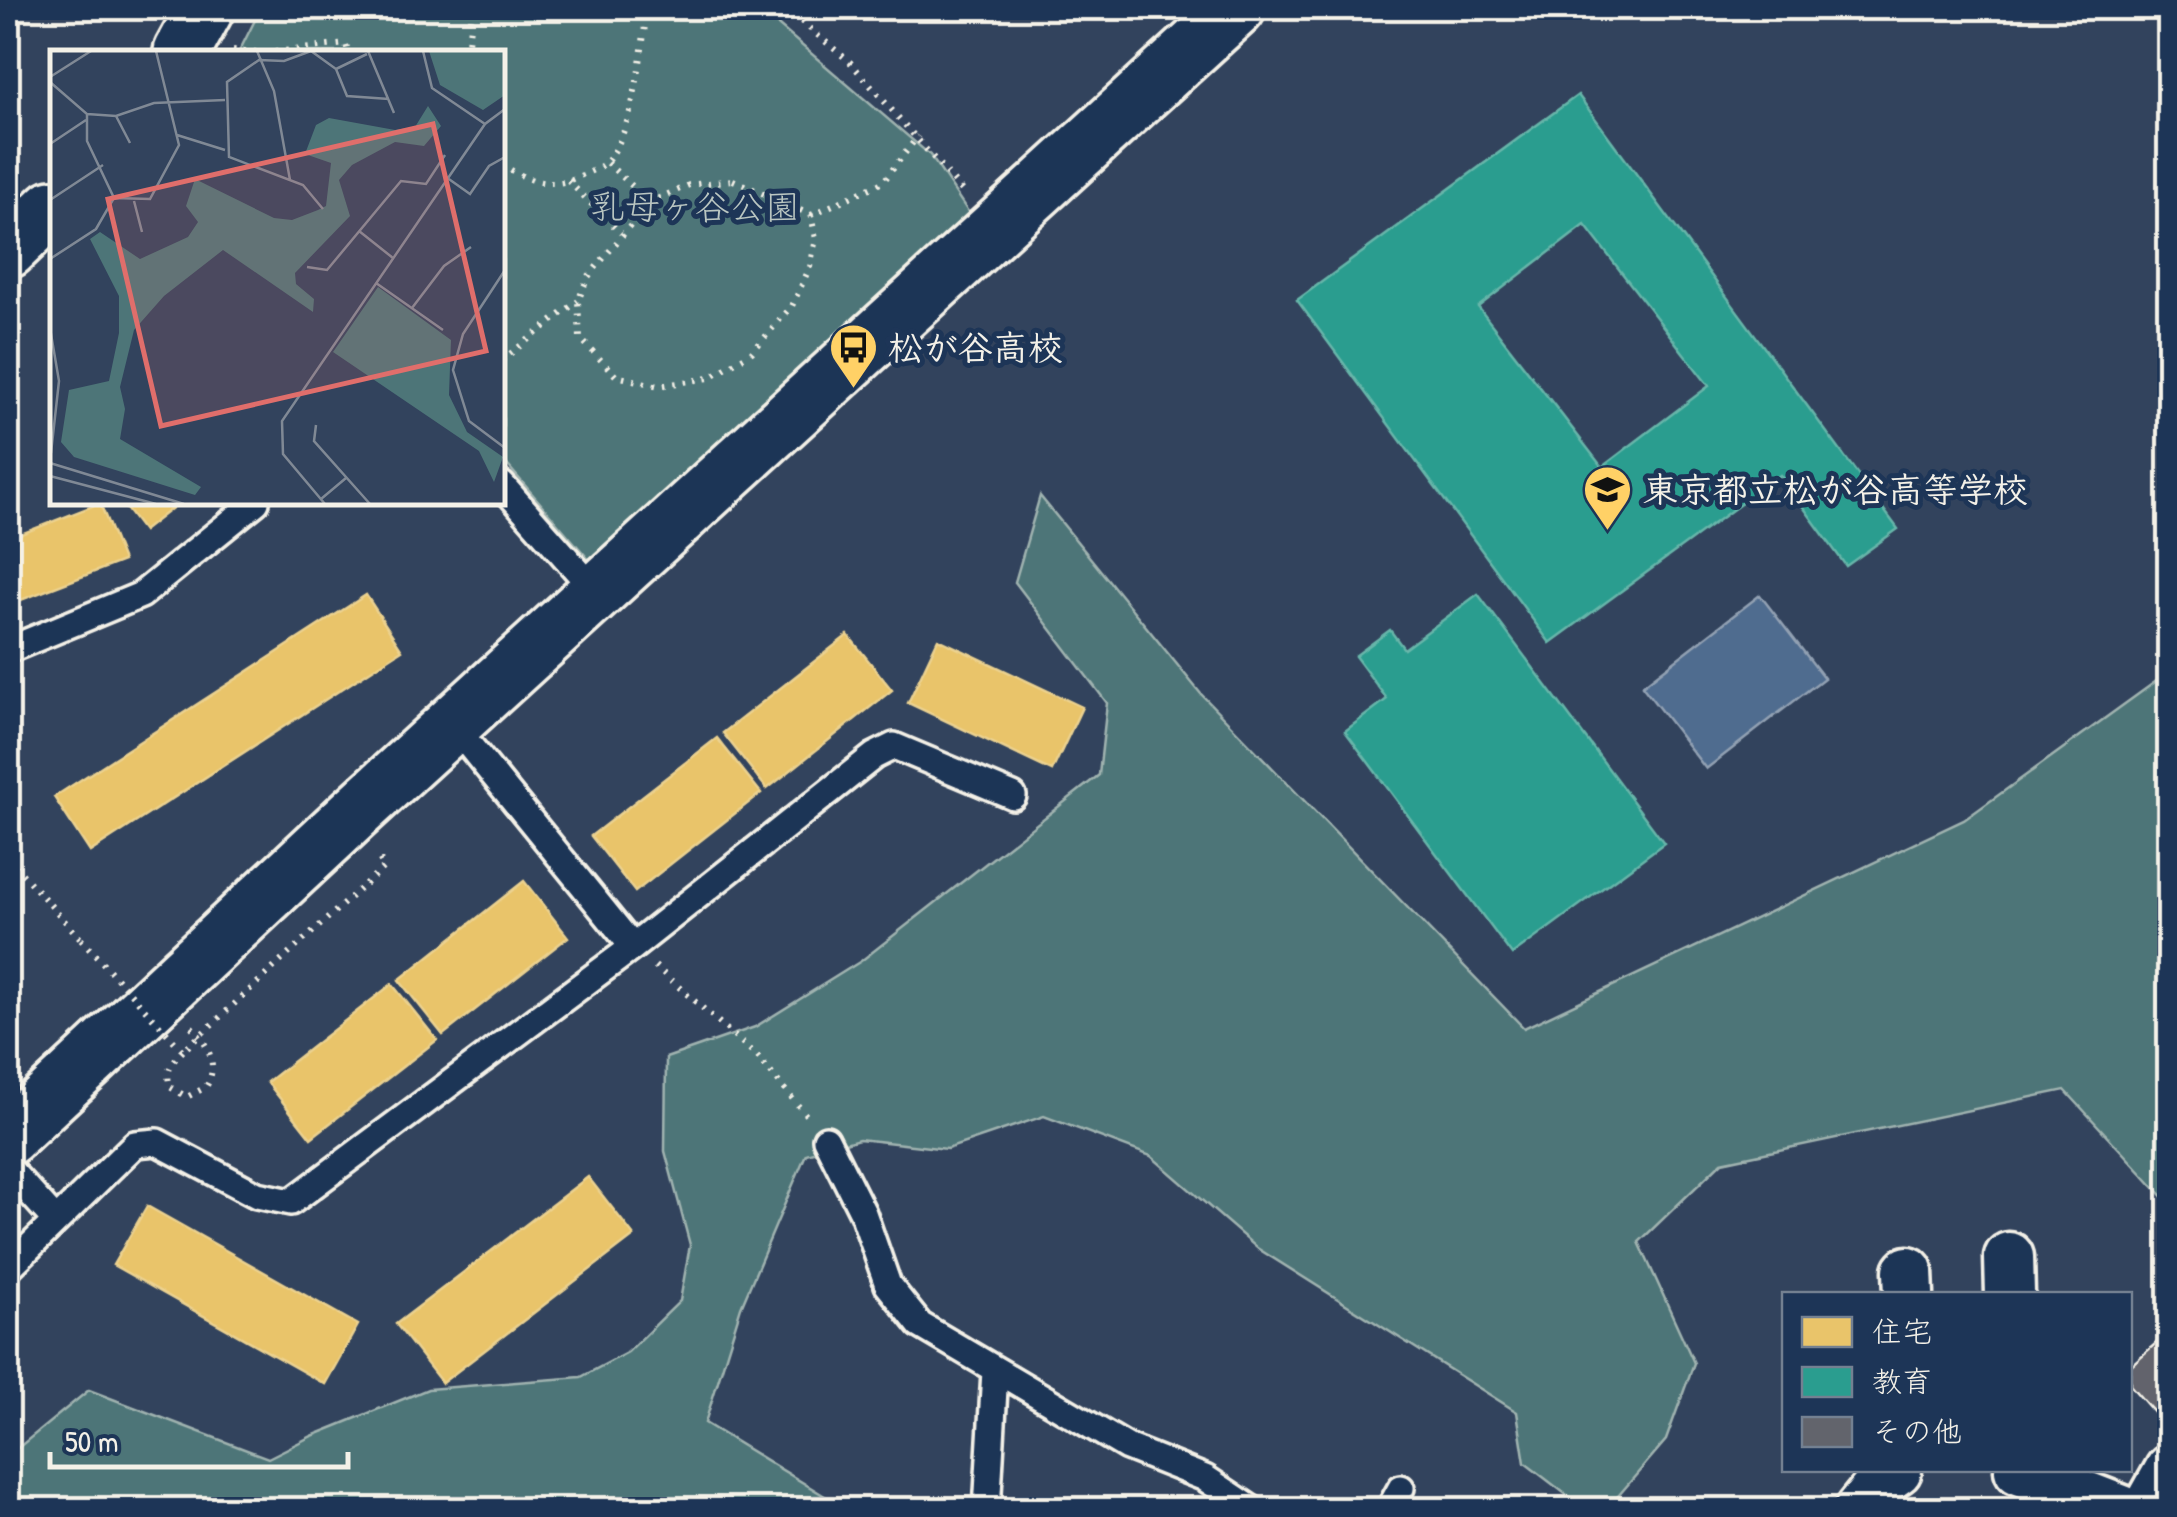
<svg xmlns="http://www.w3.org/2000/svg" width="2177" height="1517" font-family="'Patrick Hand','Klee One',sans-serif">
	<rect width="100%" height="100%" fill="#32435d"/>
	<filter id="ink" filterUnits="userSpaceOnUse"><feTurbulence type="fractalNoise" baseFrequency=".01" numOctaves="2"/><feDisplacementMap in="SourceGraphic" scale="20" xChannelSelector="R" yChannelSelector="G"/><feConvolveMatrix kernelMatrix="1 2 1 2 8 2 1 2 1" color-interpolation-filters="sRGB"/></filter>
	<g filter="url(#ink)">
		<path fill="#4d7578" stroke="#a0b3b0" stroke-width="2.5" d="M261,8h497l172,147 41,61 -379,347 -89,-103 -1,-408h-263z
			M1040,496l161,198 323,334 440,-208 205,-148v531l-104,-113 -343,72 -83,80 55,121 -28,77 -59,69h-22l-60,-46 -8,-51 -260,-164 -106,-92 -107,-40 -97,33 -88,-10 -53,15 -65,153 -36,116 141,86 -838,1v-54l81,-66 179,68 44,-22 116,-47 153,-12 47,-25 52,-51 10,-56 -25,-94 1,-93 89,-31 106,-66 238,-186 8,-72 -92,-121z"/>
		<path fill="#506c8f" stroke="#92a1b3" stroke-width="2.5" d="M1760,595l64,83 -118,91 -64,-83z"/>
		<path fill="#e9c46a" stroke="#ecd290" stroke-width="2.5" d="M121,502h59l-37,29z
			M100,503l23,58 -115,44v-66z
			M366,595l36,55 -312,202 -36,-55z
			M848,635l44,55 -125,99 -44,-56z
			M938,639l144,68 -30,64 -144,-68z
			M717,738l44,55 -126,99 -44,-56z
			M524,881l44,56 -125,98 -44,-55z
			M392,984l45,56 -126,98 -44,-56z
			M588,1177l46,59 -192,147 -46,-59z
			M147,1206l211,119 -33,59 -212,-119z"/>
		<path fill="#2a9d8f" stroke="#67b6aa" stroke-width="2.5" fill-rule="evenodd" d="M1578,95l320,434 -52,37 -66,-91 -230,168 -253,-343zM1585,225l124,161 -107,81 -124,-160z
			M1478,594l186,249 -152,112 -167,-224 42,-32 -32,-43 35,-26 14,19z"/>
		<path fill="#62646c" stroke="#f4f1e8" stroke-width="2.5" d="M2170,1331v88l-6,5 -34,-39v-19z"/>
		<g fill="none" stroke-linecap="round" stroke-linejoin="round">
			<defs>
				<path id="service" d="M502,485l95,108
					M8,650l133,-55 115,-93
					M453,725l180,222
					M826,1139l37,74 25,72 32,40 207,122 78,31 48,32
					M8,1168l48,53
					M8,1268l127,-124 22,-2 100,53 34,7 342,-255 241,-191 20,-10 119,50
					M987,1510l8,-139
					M1389,1510l12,-22"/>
				<path id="minor" d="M2009,1257l1,37
					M1908,1271l1,23
					M2019,1470l103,40
					M1859,1510l25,-31 13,-9
					M2147,1510l23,-41"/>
				<path id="tertiary" d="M182,52l24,-44
					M8,250l44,-42
					M8,1137l346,-323 883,-806"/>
			</defs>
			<use href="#service" stroke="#f4f1e8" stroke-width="32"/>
			<use href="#minor" stroke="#f4f1e8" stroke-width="55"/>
			<use href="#tertiary" stroke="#f4f1e8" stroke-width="62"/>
			<path stroke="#f4f1e8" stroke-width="6" stroke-dasharray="2.5 8" stroke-linecap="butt" d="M785,8l65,54 115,132
				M233,50l23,2
				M275,52l71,-8 2,8
				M467,52l5,-44
				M607,163l43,39
				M502,164c21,15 48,26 73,14 11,-5 27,-10 34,-19 26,-34 33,-109 38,-151
				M733,180l78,35 5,24 -6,28 -18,39 -40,46 -43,26 -50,8 -43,-10 -36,-38 -2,-37 10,-24 62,-75 39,-17z
				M568,181l53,52
				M811,215l72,-33 35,-46
				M502,360l76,-59
				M8,858l73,81
				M365,884l19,-17 -6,-11
				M655,966l102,90 49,59
				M183,1051c-11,11 -18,19 -13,36l17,10 19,-10c14,-24 1,-43 -15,-61"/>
			<use href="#service" stroke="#1d3557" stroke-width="25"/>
			<use href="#minor" stroke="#1d3557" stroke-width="48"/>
			<use href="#tertiary" stroke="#1d3557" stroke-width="55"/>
			<path stroke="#f4f1e8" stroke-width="6" stroke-dasharray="2.5 8" stroke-linecap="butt" d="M81,939l102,112 182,-167"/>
		</g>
	</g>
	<defs>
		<symbol id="bus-pin" viewBox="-11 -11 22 30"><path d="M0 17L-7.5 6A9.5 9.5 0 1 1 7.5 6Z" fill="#ffd166" stroke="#1d3557"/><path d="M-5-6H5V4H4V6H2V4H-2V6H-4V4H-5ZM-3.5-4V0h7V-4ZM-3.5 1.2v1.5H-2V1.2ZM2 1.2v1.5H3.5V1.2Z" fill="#111"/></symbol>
		<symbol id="school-pin" viewBox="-11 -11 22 30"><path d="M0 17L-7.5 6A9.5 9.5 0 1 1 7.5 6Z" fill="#ffd166" stroke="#1d3557"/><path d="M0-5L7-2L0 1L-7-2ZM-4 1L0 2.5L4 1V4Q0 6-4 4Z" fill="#111"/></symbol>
	</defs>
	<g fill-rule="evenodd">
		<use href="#bus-pin" x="826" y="320" width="55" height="75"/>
		<use href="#school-pin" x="1580" y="462" width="55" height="75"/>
	</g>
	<g text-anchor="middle" stroke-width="10" stroke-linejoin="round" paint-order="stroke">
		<g font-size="35" fill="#bac6c1" stroke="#1d3557">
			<text x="695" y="219">乳母ヶ谷公園</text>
		</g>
		<g font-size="35" font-weight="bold" fill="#f4f1e8" stroke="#1d3557" text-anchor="start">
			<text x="888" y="360">松が谷高校</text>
			<text x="1643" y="502">東京都立松が谷高等学校</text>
		</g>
	</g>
	<g transform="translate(50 50)">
		<rect width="455" height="455" fill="#32435d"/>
		<path d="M379,1h76v44l-22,15 -43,-25zM378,56l13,20 -17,20 -29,-4 -43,23 -13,15 11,36 -55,57 1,11 18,15 -1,13 -90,-62 -59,46 -30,34 -14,57 5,22 -5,30 81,48 -6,8 -121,-38 -13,-15 8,-52 40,-9 10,-48v-37l-29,-57 10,-7 40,27 48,-22 10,-15 -12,-16 9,-27 79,39 18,2 26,-10 8,-4 5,-43 -26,-9 11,-29 13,-7 66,12 20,-3zM328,237l73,53 -2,55 18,37 36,25 -9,25 -15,-31 -146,-99z" fill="#4d7578"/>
		<path fill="none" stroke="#808995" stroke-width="2.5" d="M207,1l17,40 16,89M318,1l26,62M373,1l9,37 53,36M286,19l31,-15M0,27l41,-26M0,32l37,32v27l27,57 -18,31 -46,30M37,64l29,2 38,-13 71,-3M66,66l14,27M127,85l48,15M0,94l36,-24M396,127l24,17 19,-28 16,-9M64,148l36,1 29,-54 -23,-94M0,150l53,-35M84,151l8,31M273,159l-20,-24 -74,-28 -2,-75 32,-22 25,1 27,-10 25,18 11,27 42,3M309,181l34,27M257,217l20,3 74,-89 25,3 19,-29M455,220l-42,64 -10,36 16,51 36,27M326,233l67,47M362,258l32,-42 27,-19M0,278l9,53 -8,72M266,375l-2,16 56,63M0,413l134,41M0,426l106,28M271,449l25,-21M275,454l-42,-50 -1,-33 203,-297 20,-15"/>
		<path fill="#e06e6b" fill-opacity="0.15" stroke="#e06e6b" stroke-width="5" d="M383,74l53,227 -325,75 -53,-227z"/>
		<rect width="455" height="455" fill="none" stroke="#f4f1e8" stroke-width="5"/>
	</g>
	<rect width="2177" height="1517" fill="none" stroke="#1d3557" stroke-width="40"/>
	<rect x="20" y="20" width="2137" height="1477" fill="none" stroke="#f4f1e8" stroke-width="4" filter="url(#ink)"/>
	<rect x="1782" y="1292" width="350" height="180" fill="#1d3557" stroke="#738091" stroke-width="2.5"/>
	<rect x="1802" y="1317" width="50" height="30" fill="#e9c46a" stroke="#738091" stroke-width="2.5"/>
	<text x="1872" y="1342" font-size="30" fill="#f4f1e8">住宅</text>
	<rect x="1802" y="1367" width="50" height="30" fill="#2a9d8f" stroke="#738091" stroke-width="2.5"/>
	<text x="1872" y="1392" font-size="30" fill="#f4f1e8">教育</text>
	<rect x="1802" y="1417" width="50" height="30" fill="#62646c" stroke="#738091" stroke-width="2.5"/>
	<text x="1872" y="1442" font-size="30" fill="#f4f1e8">その他</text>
	<path d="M50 1452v15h298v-15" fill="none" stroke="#f4f1e8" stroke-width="5"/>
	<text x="65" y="1452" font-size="30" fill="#f4f1e8" stroke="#1d3557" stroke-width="8" paint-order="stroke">50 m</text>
</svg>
